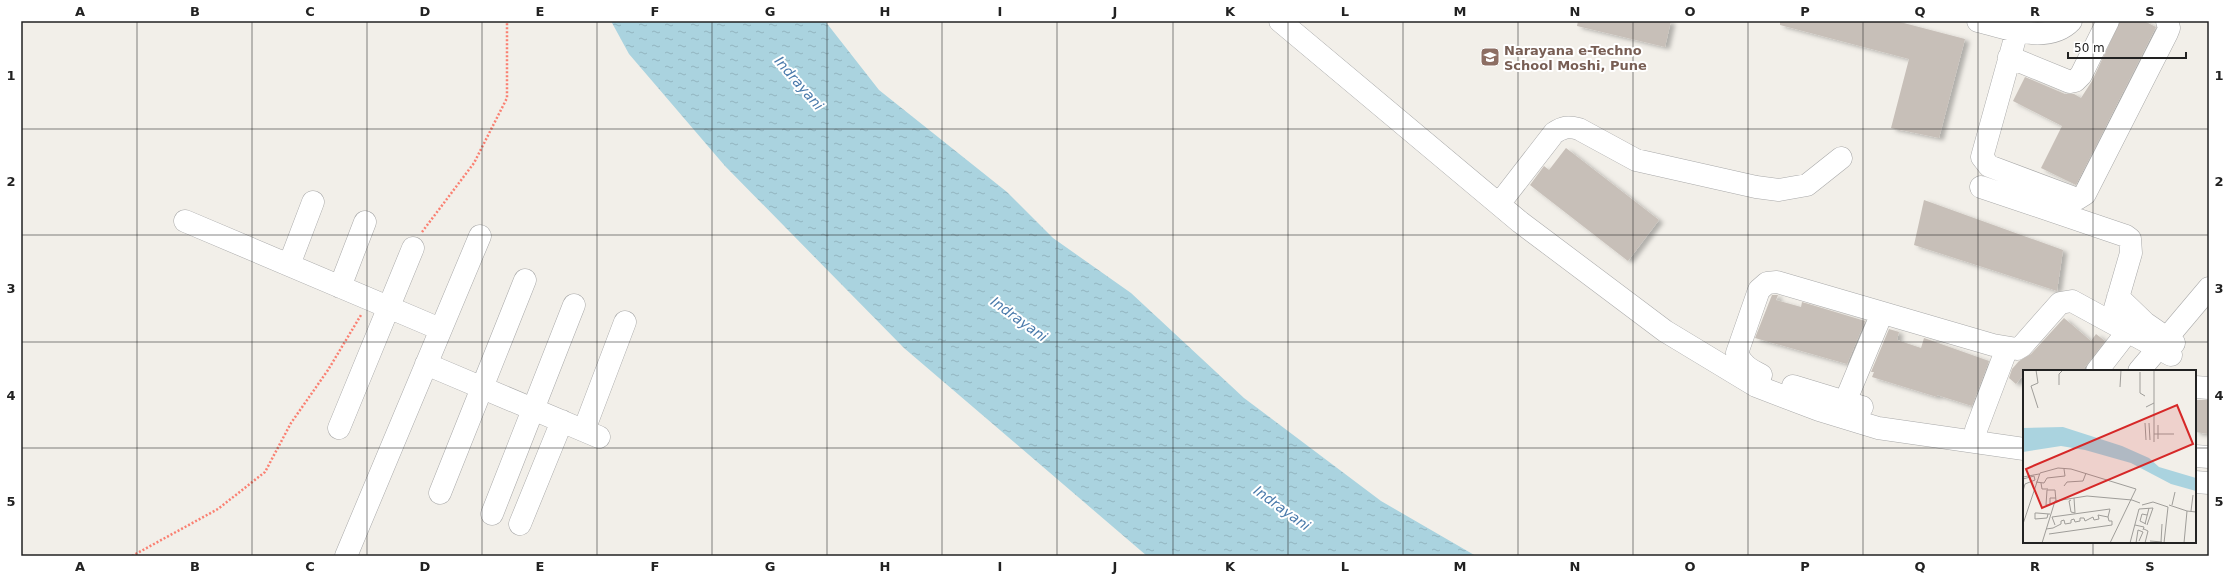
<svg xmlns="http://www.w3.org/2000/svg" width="2230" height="577" font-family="'DejaVu Sans',sans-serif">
	<defs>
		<pattern id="water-ripples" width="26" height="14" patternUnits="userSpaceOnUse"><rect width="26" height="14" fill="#aad3df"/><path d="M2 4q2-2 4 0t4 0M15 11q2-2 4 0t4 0" fill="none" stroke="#92b5bf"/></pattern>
		<filter id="shadow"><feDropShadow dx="4.5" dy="2.5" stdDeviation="2" flood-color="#0004"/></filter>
	</defs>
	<rect width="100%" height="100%" fill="#f2efe9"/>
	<path fill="url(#water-ripples)" d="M611,21h214l54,69 128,102 46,46 78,55 113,105 137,103 95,55h-329l-243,-208 -179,-182 -96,-112z"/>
	<path fill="#c7bfb8" filter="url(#shadow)" d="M1578,21h93l-6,26 -88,-21z
		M1780,21h116l69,18 -26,99 -48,-10 18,-69 -129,-34z
		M2120,21h24l12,6 -80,158 -35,-17 21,-42 -49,-25 12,-24 40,17h9l7,4 11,-17z
		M1566,148l93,72 -31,41 -98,-76 14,-19 5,4z
		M1924,200l139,50 -6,41 -143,-46z
		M1772,295h6l-2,5 25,7 1,-5 63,19 -18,43 -92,-26z
		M2064,318l27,23 5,-7 9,7 -23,30h-58v3l-8,10 -7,-6 3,-9 7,-8 12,-7z
		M1889,329l10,3 -2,8 24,8 3,-10 65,23 -17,45 -35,-11v2l-65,-20 2,-5h-3z
		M2195,400h14v34l-14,-2z"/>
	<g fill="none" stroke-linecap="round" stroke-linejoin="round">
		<defs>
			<path id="minor" d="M1280,21l240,201 145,109 91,55 63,24 59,18 146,21
				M1978,21c28,7 70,24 93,0
				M2017,21v10l-35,126 7,9 88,33 8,-5 82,-161 2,-5 -2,-7
				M2009,57l61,25 5,-1 6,-6 27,-54
				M1981,187l145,49 4,3 1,14 -20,69
				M1499,204l55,-71c9,-6 14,-7 25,-4l57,31 120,27 23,3 28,-5 34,-27
				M185,221l255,108
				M289,265l24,-63
				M340,287l25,-65
				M2118,297l27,26 29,20
				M426,364l173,73
				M2097,371l31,-40
				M2139,371l70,-83
				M1761,375c-12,-6 -19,-10 -24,-22l22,-63 8,-7 10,-1 216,63 24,4 5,-3 38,-43 12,-2 99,54
				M1793,386l69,21
				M2195,387l14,1
				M1845,402l37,-89
				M339,428l74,-180
				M584,430l41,-108
				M1976,430l31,-82
				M2195,456l14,1
				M2195,482l14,1
				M440,493l85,-213
				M492,514l82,-209
				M520,524l42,-103
				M346,556l134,-320"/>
		</defs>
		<use href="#minor" stroke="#a9a9a9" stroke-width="23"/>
		<path stroke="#fa8072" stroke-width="2.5" stroke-dasharray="2 2" stroke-linecap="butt" d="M422,232l52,-69 33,-65v-77
			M132,556l86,-47 47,-37 26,-49 37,-53 33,-55"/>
		<use href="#minor" stroke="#fff" stroke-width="22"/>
	</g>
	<path fill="none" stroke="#222" stroke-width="1" stroke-opacity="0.55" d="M137,21v535M252,21v535M367,21v535M482,21v535M597,21v535M712,21v535M827,21v535M942,21v535M1057,21v535M1173,21v535M1288,21v535M1403,21v535M1518,21v535M1633,21v535M1748,21v535M1863,21v535M1978,21v535M2093,21v350M21,129h2188M21,235h2188M21,342h2188M21,448h2003M2195,448h14M2093,542v14"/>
	<defs>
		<symbol id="school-square" viewBox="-11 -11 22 22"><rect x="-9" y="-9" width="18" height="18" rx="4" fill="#8d6e63" stroke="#fff"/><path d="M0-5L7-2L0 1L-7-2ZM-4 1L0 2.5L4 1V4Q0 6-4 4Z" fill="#fff"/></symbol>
	</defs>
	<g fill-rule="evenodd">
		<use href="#school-square" x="1479" y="46" width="22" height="22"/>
	</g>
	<g text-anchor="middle" stroke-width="4" stroke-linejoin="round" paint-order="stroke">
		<g font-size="13" font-weight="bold" fill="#785e54" stroke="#fff" text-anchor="start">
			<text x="1504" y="55">Narayana e-Techno<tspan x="1504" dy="15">School Moshi, Pune</tspan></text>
		</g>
		<g font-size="14" font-style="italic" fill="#4a7aab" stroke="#fff">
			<text transform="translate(799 83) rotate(49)" y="5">Indrayani</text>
			<text transform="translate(1019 319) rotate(36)" y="5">Indrayani</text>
			<text transform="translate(1282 508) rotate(36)" y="5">Indrayani</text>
		</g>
	</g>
	<g transform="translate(2023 370)">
		<rect width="173" height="173" fill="#f2efe9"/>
		<path d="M40,57l59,19 27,12 10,9 37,11v13l-25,-7 -40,-21 -46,-13 -24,-4 -38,6v-24z" fill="#aad3df"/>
		<path fill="none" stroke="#9f9d99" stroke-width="1" d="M13,0l2,13 -7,3 7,22M117,0h17M117,2v21l5,3M36,15v-11l4,-4M97,17l1,-17M131,33v39M123,37l8,-4v-32M122,53l1,17M126,53l1,17M135,55v14M131,64h20M0,107l16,-3M0,109l11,-3 1,4 -10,4 -2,7M13,112l8,1 3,-5 18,-2 -1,-7M18,113l1,6h6M41,116l3,-4 16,-1 3,-8M33,128h-6v7h-4l1,-15h8l1,11M48,130l-2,1 2,11 4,1 -1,-15M119,135l11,-3 15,5 -4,36M146,135l18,6M149,135l3,-13M168,141l2,-16M25,144l-1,4 -12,1v-6h2l12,1h1M0,154l17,-51 18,-5 13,1 65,20 -26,54M122,154l4,-16M123,154l-6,-3 2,-7 5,1M112,155l9,2 -1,3M23,159l7,-1 8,-4v-3l3,-1 1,4 6,-1v-3l3,-1 1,3 5,-1v-3h4l1,3 8,-4 1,3 5,-1 -1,-4 10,2M121,159l4,2 -3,12M26,164l63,-9v-4h-3l-1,-4 2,-8 -58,8 3,8M127,171l12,1M138,172l1,-18M19,173l13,-42 32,-5 45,4 8,3M107,173l9,-34 14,-1 -6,17M113,173l2,-13 5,2 -4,9M161,173l3,-32 9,1"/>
		<path fill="#d62828" fill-opacity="0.15" stroke="#d62828" stroke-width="2" d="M154,35l16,39 -151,64 -16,-39z"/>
		<rect width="173" height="173" fill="none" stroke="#222" stroke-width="2"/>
	</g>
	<rect width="2230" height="577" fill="none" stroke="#ffffff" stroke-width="44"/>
	<path d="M2068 52v6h118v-6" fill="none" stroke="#222222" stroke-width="2"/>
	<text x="2074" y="52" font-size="12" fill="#222222" stroke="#ffffff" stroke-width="3" paint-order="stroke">50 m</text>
	<rect x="22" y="22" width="2186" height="533" fill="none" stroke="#222" stroke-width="1.5"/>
	<g font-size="13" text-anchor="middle" font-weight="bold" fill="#222">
		<text x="80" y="16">A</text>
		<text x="195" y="16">B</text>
		<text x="310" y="16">C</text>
		<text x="425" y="16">D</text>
		<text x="540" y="16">E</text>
		<text x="655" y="16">F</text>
		<text x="770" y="16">G</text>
		<text x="885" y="16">H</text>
		<text x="1000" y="16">I</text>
		<text x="1115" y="16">J</text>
		<text x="1230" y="16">K</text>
		<text x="1345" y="16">L</text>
		<text x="1460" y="16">M</text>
		<text x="1575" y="16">N</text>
		<text x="1690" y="16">O</text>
		<text x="1805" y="16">P</text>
		<text x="1920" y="16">Q</text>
		<text x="2035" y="16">R</text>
		<text x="2150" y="16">S</text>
		<text x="11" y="80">1</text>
		<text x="2219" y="80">1</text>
		<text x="11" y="186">2</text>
		<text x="2219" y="186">2</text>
		<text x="11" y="293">3</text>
		<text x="2219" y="293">3</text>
		<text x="11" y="400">4</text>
		<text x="2219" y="400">4</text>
		<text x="11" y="506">5</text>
		<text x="2219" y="506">5</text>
		<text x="80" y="571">A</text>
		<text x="195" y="571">B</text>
		<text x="310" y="571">C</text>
		<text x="425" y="571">D</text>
		<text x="540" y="571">E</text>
		<text x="655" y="571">F</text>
		<text x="770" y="571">G</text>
		<text x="885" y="571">H</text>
		<text x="1000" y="571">I</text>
		<text x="1115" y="571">J</text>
		<text x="1230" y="571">K</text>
		<text x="1345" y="571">L</text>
		<text x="1460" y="571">M</text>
		<text x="1575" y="571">N</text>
		<text x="1690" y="571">O</text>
		<text x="1805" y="571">P</text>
		<text x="1920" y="571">Q</text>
		<text x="2035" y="571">R</text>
		<text x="2150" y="571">S</text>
	</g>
</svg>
